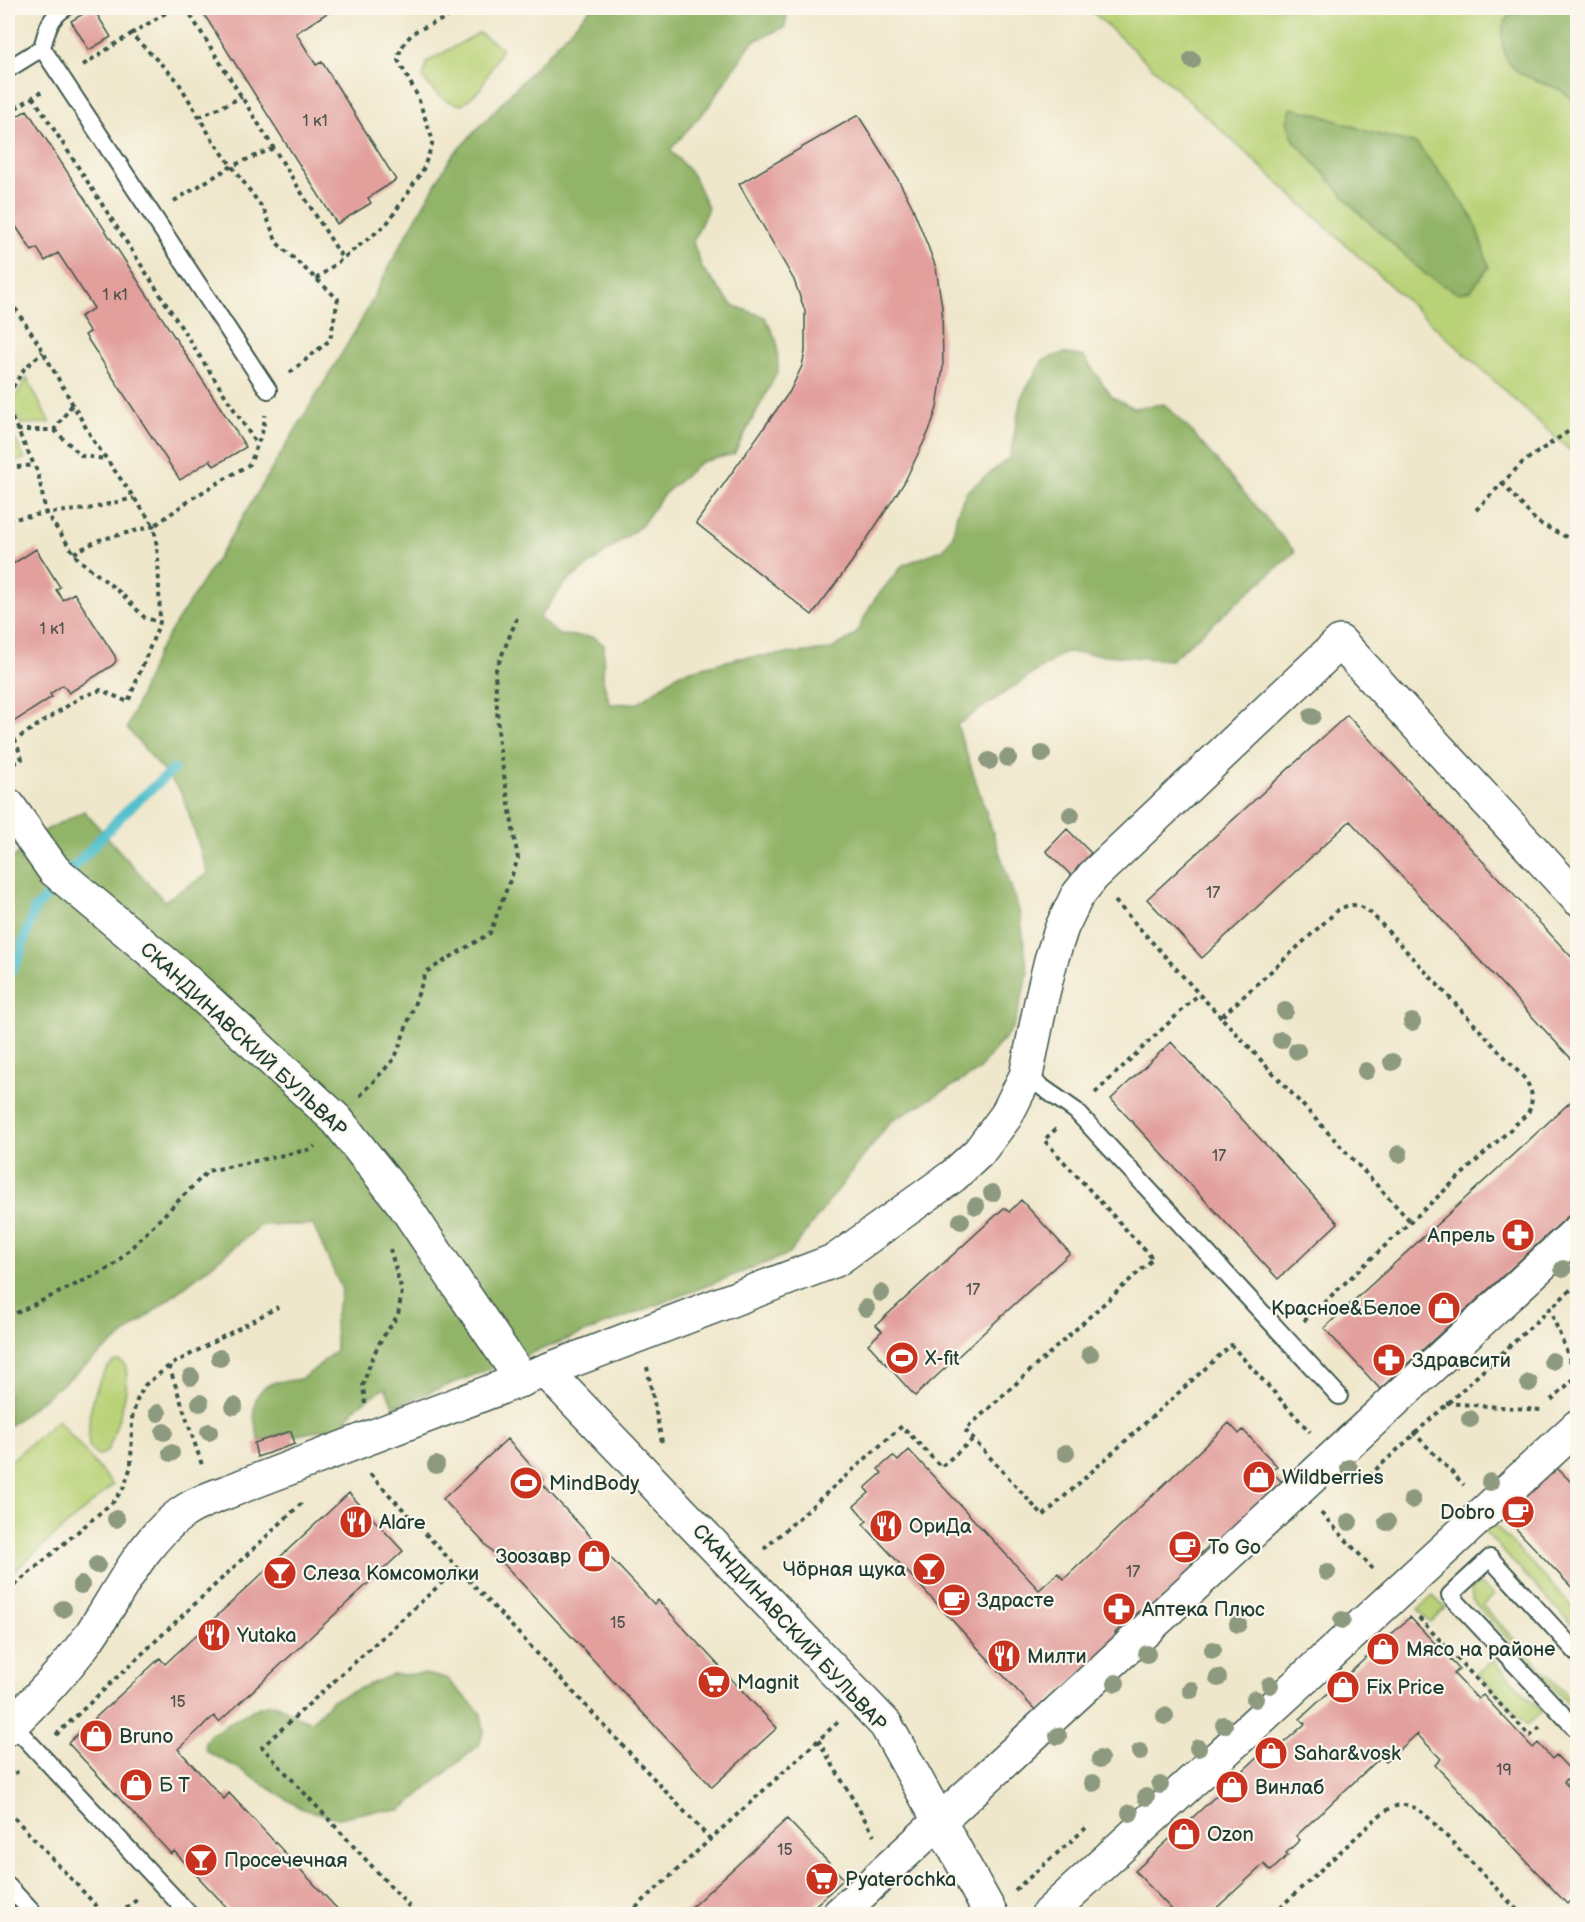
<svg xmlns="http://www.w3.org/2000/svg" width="1585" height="1922" font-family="'Balsamiq Sans',sans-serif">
	<rect width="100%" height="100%" fill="#fbf7ec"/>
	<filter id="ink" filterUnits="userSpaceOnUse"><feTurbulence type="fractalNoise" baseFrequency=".0167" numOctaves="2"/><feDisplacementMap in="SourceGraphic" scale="12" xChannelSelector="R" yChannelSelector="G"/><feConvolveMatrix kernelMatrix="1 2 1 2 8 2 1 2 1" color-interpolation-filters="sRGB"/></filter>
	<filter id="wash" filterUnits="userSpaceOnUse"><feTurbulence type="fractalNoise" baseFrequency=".008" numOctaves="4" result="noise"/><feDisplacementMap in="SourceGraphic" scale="24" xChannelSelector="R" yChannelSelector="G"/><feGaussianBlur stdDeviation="1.35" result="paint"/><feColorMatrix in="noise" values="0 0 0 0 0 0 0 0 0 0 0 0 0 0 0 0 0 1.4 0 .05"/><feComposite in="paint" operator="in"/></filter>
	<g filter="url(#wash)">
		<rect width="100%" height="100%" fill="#efe7cb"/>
		<path fill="#b9d277" stroke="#6c8856" stroke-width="1.5" fill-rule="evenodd" d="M1088,8h432l-9,5 23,68c17,5 35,8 43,27v349zM1291,109l23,4 58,20 45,11 8,130 -68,-63 -63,-71z
			M479,33l23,15 -22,41 -18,16c-21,-4 -26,-11 -39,-27l4,-16z
			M27,378l23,45 -29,1 -10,-20z
			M8,425l17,34 -17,3z
			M119,1361l6,3c7,26 -8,58 -16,84l-4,5 -7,2 -6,-4 -3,-5c-2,-27 4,-65 24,-84z
			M58,1420l55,65 -105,91v-113z
			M1493,1523l84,88v19l-93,-99z
			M1475,1585h7l12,10 -11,11 94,100v8l-105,-114 -1,-12z
			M1433,1596l12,12 -15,14 -12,-13z
			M1493,1660l49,52 -15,13 -49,-52z"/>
		<path fill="#92b468" stroke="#58784e" stroke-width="1.5" d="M591,8h197l-3,19 -33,15 -44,65 -38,43 23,25 15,33 -15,34 9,26 30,37 33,12 12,25 1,29 -44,83 -33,8 -39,34 -20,29 -78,59 -25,34 20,17 35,2 10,8 -1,35 7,24 28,-1 42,-30 59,-15 91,-8 25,-15 19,-35 29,-35 41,-16 9,-14 4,-22 9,-21 44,-35 11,-59 22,-38 21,-7 20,4 28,40 22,11 30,-4 27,27 104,121 -124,108 -106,-8 -108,73 63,189 8,60 -14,52 -37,46 -87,50 -101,132 -395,152 -9,-18 -27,17 -17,21 -49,10 -1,-5 -32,10c-6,-22 -12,-51 17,-59 9,-2 20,0 28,-5 11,-7 21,-18 32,-27l-1,-32 7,-28 -29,-65h-51l-254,202v-565l38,-32 38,-19 80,90 44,-27 -26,-81 -55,-65 31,-77 66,-103 135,-223 41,-79 51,-89z
			M1520,8h54l3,3v97c-15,-36 -75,-16 -75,-71 1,-16 4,-21 18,-29z
			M1291,108l23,5 58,20 45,11 33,42 24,34 15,47 -18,23 -14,3 -32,-19 -68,-63 -63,-71 -7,-18z
			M423,1674l23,4 35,35 3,18 -5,14 -78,65 -29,1 -34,7 -36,-9 -64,-41 -32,-17 -1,-8 4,-7c14,-8 52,-37 68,-31 12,5 21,14 35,16l20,-21 60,-25z"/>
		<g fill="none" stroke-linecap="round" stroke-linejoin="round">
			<path stroke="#53c0cc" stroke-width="10" d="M8,975l10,-15 16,-50 90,-97 50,-44"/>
		</g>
		<g id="blocks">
			<path fill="#e29f9c" d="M93,8l18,29 -22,13 -18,-29z
				M200,8h135l-39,25 20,32 6,-3 74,118 -28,18 3,5 -34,21z
				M27,110l219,337 -32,19 -4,-6 -30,20 -95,-145 5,-3 -10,-15 14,-9 -36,-55 -13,8 -8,-13 -5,3 -24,-37v-92z
				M858,115l37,59 17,32 17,43 7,19 6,39 1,60 -6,41 -8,23 -25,52 -53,80 -39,52 -116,-92 94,-132 12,-25 3,-14v-41l-11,-31 -55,-96z
				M36,549l24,38 -4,3 7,10 11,-7 41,63 1,5 -3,4 -44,28 -6,-8 -13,9 2,3 -37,24 -7,-12v-142z
				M1347,715l231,249v102l-228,-245 -148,137 -55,-59z
				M1067,829l24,24 -20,22 -25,-24z
				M1171,1042l167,181 -60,56 -167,-180z
				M1578,1095v112l-198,182 -56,-61z
				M1021,1200l49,53 -155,143 -47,-52 14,-13 -6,-6 128,-117 5,4z
				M1229,1423l10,11 4,-4 34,36 -6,5 14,14 -66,62 -5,-6 -23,22 5,5 -52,48 -5,-5 -13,11 -11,11 4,5 -81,75 -175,-189 4,-3 -13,-15 15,-13 -4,-5 17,-15 -4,-4 15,-13 5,5 11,-11 130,140 19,-17 6,6z
				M291,1431l4,13 -38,13 -3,-14z
				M507,1439l37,41 -3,3 51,55 62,66 4,-4 8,9 111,119 -65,59 -269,-288z
				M1555,1466l23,23v105l-75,-79z
				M349,1493l54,58 -184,171 -5,-6 -36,33 46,50 5,-6 113,121h-109l-59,-63 -3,3 -103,-111 92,-85 5,6z
				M1410,1617l49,52 -5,5 24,25 5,-4 50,53 5,-5 14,16 4,-4 17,18 -9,9 14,14v97l-11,11 -132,-139 6,-6 -24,-25 -31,28 -5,-5 -85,79 4,4 -14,13 2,2 -17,16 -7,-7 -54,50h-34l-41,-43 141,-131 5,5 24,-21 -5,-5z
				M787,1819l57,60 -38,35h-122z"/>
		</g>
	</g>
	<g filter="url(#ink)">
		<use href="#blocks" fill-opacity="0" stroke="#3e564b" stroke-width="1.5"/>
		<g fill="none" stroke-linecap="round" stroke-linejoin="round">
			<defs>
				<path id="lane" d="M42,48l226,342
					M8,69l34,-21c5,-18 7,-30 23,-40
					M1026,1076l50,35 263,285
					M1578,1654l-88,-96 -40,37 128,136
					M12,1724l177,190
					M8,1886l26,28"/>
				<path id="street" d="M8,805l46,65 129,108 154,142 67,85 118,175
					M546,1371l340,354 105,189
					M8,1728c28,-28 56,-56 79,-88 30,-42 52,-96 95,-127 18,-13 42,-19 63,-28l591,-225 117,-84 26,-24 27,-36 20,-40 16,-79 9,-37 11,-33 15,-31 16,-20 247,-234 238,257
					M839,1914l739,-683
					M1048,1914l530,-488"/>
			</defs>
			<use href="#lane" stroke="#3e564b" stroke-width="20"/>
			<use href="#street" stroke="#3e564b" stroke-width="36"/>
			<path stroke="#3e564b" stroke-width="4" stroke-dasharray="4.5 4.5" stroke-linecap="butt" d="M186,8l157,251
				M131,34l43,-26
				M83,65l48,-31 46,46 35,59 52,71 13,33 61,56 -8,41 -43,35
				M33,97l224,348
				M8,113l33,-21
				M199,117l43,-20
				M174,201l58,-35 42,-18
				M316,279l70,-54 36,-53 10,-27v-7l-15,-43 -19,-35c1,-11 9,-22 18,-29l52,-23
				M8,304l5,1 25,38 55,97 61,86 37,-27 59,-35 13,-34 2,-15
				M8,395l16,-26 19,-17
				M8,410l30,63 8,40 42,-4 46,-11
				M17,430h37l18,-25
				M54,430l28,26 24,3
				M8,468l26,-3
				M1502,483l35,39 41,21
				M1476,510l47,-48 55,-37
				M8,520l38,-7 32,46 44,35 23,24 15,4 -32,80 -27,-12 -20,7 -66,43 7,19 -14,9
				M74,553l25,-13 55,-14 4,30 2,66
				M8,728l7,12
				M1115,901l84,93
				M1095,1093l104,-99 22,23
				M360,1096l35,-38 31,-86 64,-39 28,-74 -19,-114 -4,-73 22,-54
				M1056,1129l-12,11 109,119 -188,171 78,86 188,-171 79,87
				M1549,1307l29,74
				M8,1317l104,-50 96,-96 104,-22 3,-3
				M1304,1321l224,-208c6,-14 5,-21 -3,-34l-153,-165c-13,-10 -20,-12 -34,-4l-117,107 189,204
				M169,1366l33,99
				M647,1367l15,75
				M1551,1400l27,-25
				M1446,1403l95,7
				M365,1404l-2,-19 9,-27 9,-18 17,-25 4,-24 -12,-42
				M1413,1432l51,53
				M370,1474l341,366
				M1369,1476l209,-193
				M1321,1513l52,56
				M764,1549l138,-123 39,41 32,-28
				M8,1591l106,-90 10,-14 7,-21 1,-48 5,-18 8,-15 24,-19 109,-59
				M1419,1618l111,118 10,-9
				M56,1735l248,-234
				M818,1740l56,95
				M1578,1778l-5,4 5,5
				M8,1780l12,-11
				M8,1811l96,103
				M1015,1890l71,-62
				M119,1914l20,-16
				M416,1914l-154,-167 196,-179
				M629,1914l209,-192
				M1273,1914l107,-99c20,-15 31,-13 50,4l91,95"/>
			<use href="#lane" stroke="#fff" stroke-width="16"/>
			<use href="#street" stroke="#fff" stroke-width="33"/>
		</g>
		<g fill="#8e9a7f">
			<circle cx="1192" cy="60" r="9"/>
			<circle cx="1312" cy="716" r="9"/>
			<circle cx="1042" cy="754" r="9"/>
			<circle cx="1008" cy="758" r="9"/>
			<circle cx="989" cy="761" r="9"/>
			<circle cx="1071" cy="815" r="9"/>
			<circle cx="1285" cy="1011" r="9"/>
			<circle cx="1412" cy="1022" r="9"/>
			<circle cx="1281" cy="1040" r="9"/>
			<circle cx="1297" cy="1051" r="9"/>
			<circle cx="1392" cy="1062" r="9"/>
			<circle cx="1366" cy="1071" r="9"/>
			<circle cx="1399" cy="1154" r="9"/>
			<circle cx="992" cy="1193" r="9"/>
			<circle cx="976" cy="1206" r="9"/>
			<circle cx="961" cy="1221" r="9"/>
			<circle cx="1563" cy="1269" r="9"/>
			<circle cx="881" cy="1293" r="9"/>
			<circle cx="866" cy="1308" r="9"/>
			<circle cx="1090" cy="1354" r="9"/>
			<circle cx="220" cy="1358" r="9"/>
			<circle cx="1552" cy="1361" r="9"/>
			<circle cx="191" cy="1377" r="9"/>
			<circle cx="1529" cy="1383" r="9"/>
			<circle cx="200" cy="1403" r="9"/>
			<circle cx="234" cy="1406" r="9"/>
			<circle cx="158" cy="1413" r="9"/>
			<circle cx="1470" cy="1419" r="9"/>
			<circle cx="164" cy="1432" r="9"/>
			<circle cx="209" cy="1432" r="9"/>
			<circle cx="171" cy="1453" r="9"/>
			<circle cx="1066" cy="1453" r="9"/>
			<circle cx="436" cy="1465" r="9"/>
			<circle cx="1349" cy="1468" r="9"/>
			<circle cx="1490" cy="1482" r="9"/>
			<circle cx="1412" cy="1500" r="9"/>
			<circle cx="116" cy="1519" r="9"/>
			<circle cx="1349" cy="1522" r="9"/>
			<circle cx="1387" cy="1522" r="9"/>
			<circle cx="97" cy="1565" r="9"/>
			<circle cx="1327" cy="1572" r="9"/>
			<circle cx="81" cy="1585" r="9"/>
			<circle cx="63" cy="1609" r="9"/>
			<circle cx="1342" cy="1620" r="9"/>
			<circle cx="1238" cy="1624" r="9"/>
			<circle cx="1213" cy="1650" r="9"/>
			<circle cx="1147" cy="1654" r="9"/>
			<circle cx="1218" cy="1678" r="9"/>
			<circle cx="1116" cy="1683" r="9"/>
			<circle cx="1270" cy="1685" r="9"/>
			<circle cx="1191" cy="1690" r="9"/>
			<circle cx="1255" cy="1699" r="9"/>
			<circle cx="1165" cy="1716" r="9"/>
			<circle cx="1224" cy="1725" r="9"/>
			<circle cx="1058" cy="1736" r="9"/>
			<circle cx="1198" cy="1748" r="9"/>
			<circle cx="1140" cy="1752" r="9"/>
			<circle cx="1100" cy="1759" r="9"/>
			<circle cx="1093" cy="1783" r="9"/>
			<circle cx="1160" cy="1785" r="9"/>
			<circle cx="1146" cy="1797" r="9"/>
			<circle cx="1130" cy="1813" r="9"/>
		</g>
	</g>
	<defs>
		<symbol id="pharmacy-disc" viewBox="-11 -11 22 22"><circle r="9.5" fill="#c8321e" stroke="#fbf7ec"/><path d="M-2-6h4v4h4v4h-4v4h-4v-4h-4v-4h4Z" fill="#fff"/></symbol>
		<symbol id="shop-disc" viewBox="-11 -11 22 22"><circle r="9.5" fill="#c8321e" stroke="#fbf7ec"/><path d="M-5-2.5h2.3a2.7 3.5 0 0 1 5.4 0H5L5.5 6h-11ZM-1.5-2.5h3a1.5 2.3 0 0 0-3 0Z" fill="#fff"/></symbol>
		<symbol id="stadium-disc" viewBox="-11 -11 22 22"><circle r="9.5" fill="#c8321e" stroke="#fbf7ec"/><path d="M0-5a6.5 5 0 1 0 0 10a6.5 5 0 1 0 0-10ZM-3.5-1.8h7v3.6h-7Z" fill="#fff"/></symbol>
		<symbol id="cafe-disc" viewBox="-11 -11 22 22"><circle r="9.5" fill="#c8321e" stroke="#fbf7ec"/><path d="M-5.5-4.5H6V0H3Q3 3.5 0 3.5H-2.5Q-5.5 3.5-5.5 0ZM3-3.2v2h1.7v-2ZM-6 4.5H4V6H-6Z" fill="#fff"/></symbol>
		<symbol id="restaurant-disc" viewBox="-11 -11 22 22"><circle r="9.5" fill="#c8321e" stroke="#fbf7ec"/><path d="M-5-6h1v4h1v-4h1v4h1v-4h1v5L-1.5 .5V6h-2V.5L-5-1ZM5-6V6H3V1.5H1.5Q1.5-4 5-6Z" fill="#fff"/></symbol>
		<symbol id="bar-disc" viewBox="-11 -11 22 22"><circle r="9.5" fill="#c8321e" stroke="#fbf7ec"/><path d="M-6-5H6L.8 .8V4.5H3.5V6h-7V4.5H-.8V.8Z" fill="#fff"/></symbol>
		<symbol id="supermarket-disc" viewBox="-11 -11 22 22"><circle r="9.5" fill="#c8321e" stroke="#fbf7ec"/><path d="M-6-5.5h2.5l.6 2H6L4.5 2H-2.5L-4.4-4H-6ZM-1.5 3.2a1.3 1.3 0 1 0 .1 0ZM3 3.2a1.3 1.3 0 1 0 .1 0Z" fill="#fff"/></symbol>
	</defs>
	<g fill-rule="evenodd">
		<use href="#pharmacy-disc" x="1499" y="1216" width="38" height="38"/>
		<use href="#shop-disc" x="1425" y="1289" width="38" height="38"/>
		<use href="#stadium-disc" x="883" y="1339" width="38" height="38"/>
		<use href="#pharmacy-disc" x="1370" y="1341" width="38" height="38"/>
		<use href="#shop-disc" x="1240" y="1458" width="38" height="38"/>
		<use href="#stadium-disc" x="507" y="1464" width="38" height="38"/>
		<use href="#cafe-disc" x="1499" y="1493" width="38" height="38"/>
		<use href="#restaurant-disc" x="337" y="1503" width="38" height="38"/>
		<use href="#restaurant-disc" x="867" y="1507" width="38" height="38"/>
		<use href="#cafe-disc" x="1166" y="1528" width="38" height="38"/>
		<use href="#shop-disc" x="575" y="1537" width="38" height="38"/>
		<use href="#bar-disc" x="910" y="1550" width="38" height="38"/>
		<use href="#bar-disc" x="261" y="1554" width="38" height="38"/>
		<use href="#cafe-disc" x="935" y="1581" width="38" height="38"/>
		<use href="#pharmacy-disc" x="1100" y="1590" width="38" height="38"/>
		<use href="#restaurant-disc" x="195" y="1616" width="38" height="38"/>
		<use href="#shop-disc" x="1364" y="1630" width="38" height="38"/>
		<use href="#restaurant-disc" x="985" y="1637" width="38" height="38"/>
		<use href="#supermarket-disc" x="695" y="1663" width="38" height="38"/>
		<use href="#shop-disc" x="1324" y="1668" width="38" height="38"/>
		<use href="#shop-disc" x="77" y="1717" width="38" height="38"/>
		<use href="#shop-disc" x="1252" y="1734" width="38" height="38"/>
		<use href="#shop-disc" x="117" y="1766" width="38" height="38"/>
		<use href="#shop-disc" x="1213" y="1768" width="38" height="38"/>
		<use href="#shop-disc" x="1165" y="1815" width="38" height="38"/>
		<use href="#bar-disc" x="182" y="1841" width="38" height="38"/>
		<use href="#supermarket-disc" x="803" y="1860" width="38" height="38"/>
	</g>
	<g text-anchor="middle" stroke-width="4.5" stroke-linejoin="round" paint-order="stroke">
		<g font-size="16" fill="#50564e">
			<text x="315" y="126">1 к1</text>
			<text x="115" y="300">1 к1</text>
			<text x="52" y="634">1 к1</text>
			<text x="1213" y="898">17</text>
			<text x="1219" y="1161">17</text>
			<text x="973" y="1295">17</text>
			<text x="1133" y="1577">17</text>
			<text x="618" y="1628">15</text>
			<text x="178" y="1707">15</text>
			<text x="1504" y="1775">19</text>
			<text x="785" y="1855">15</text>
		</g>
		<g font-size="20" fill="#1f3d34" stroke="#fbf7ec">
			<text transform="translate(244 1039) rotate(43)" y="7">СКАНДИНАВСКИЙ БУЛЬВАР</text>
			<text transform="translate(790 1627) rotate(47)" y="7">СКАНДИНАВСКИЙ БУЛЬВАР</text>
		</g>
		<g font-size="20" fill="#1f3d34" stroke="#fbf7ec" text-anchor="start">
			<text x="1495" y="1242" text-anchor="end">Апрель</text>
			<text x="1421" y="1315" text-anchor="end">Красное&amp;Белое</text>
			<text x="925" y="1365">X-fit</text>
			<text x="1412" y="1367">Здравсити</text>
			<text x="1282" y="1484">Wildberries</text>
			<text x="549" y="1490">MindBody</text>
			<text x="1495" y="1519" text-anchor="end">Dobro</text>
			<text x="379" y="1529">Alare</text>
			<text x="909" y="1533">ОриДа</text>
			<text x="1208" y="1554">To Go</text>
			<text x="571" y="1563" text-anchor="end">Зоозавр</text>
			<text x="906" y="1576" text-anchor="end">Чöрная щука</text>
			<text x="303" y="1580">Слеза Комсомолки</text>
			<text x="977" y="1607">Здрасте</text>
			<text x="1142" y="1616">Аптека Плюс</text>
			<text x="237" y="1642">Yutaka</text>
			<text x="1406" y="1656">Мясо на районе</text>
			<text x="1027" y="1663">Милти</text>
			<text x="737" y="1689">Magnit</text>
			<text x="1366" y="1694">Fix Price</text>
			<text x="119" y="1743">Bruno</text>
			<text x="1294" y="1760">Sahar&amp;vosk</text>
			<text x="159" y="1792">Б Т</text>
			<text x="1255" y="1794">Винлаб</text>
			<text x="1207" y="1841">Ozon</text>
			<text x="224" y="1867">Просечечная</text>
			<text x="845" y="1886">Pyaterochka</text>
		</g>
	</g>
	<rect width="1585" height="1922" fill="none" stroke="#fbf7ec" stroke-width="30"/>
</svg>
